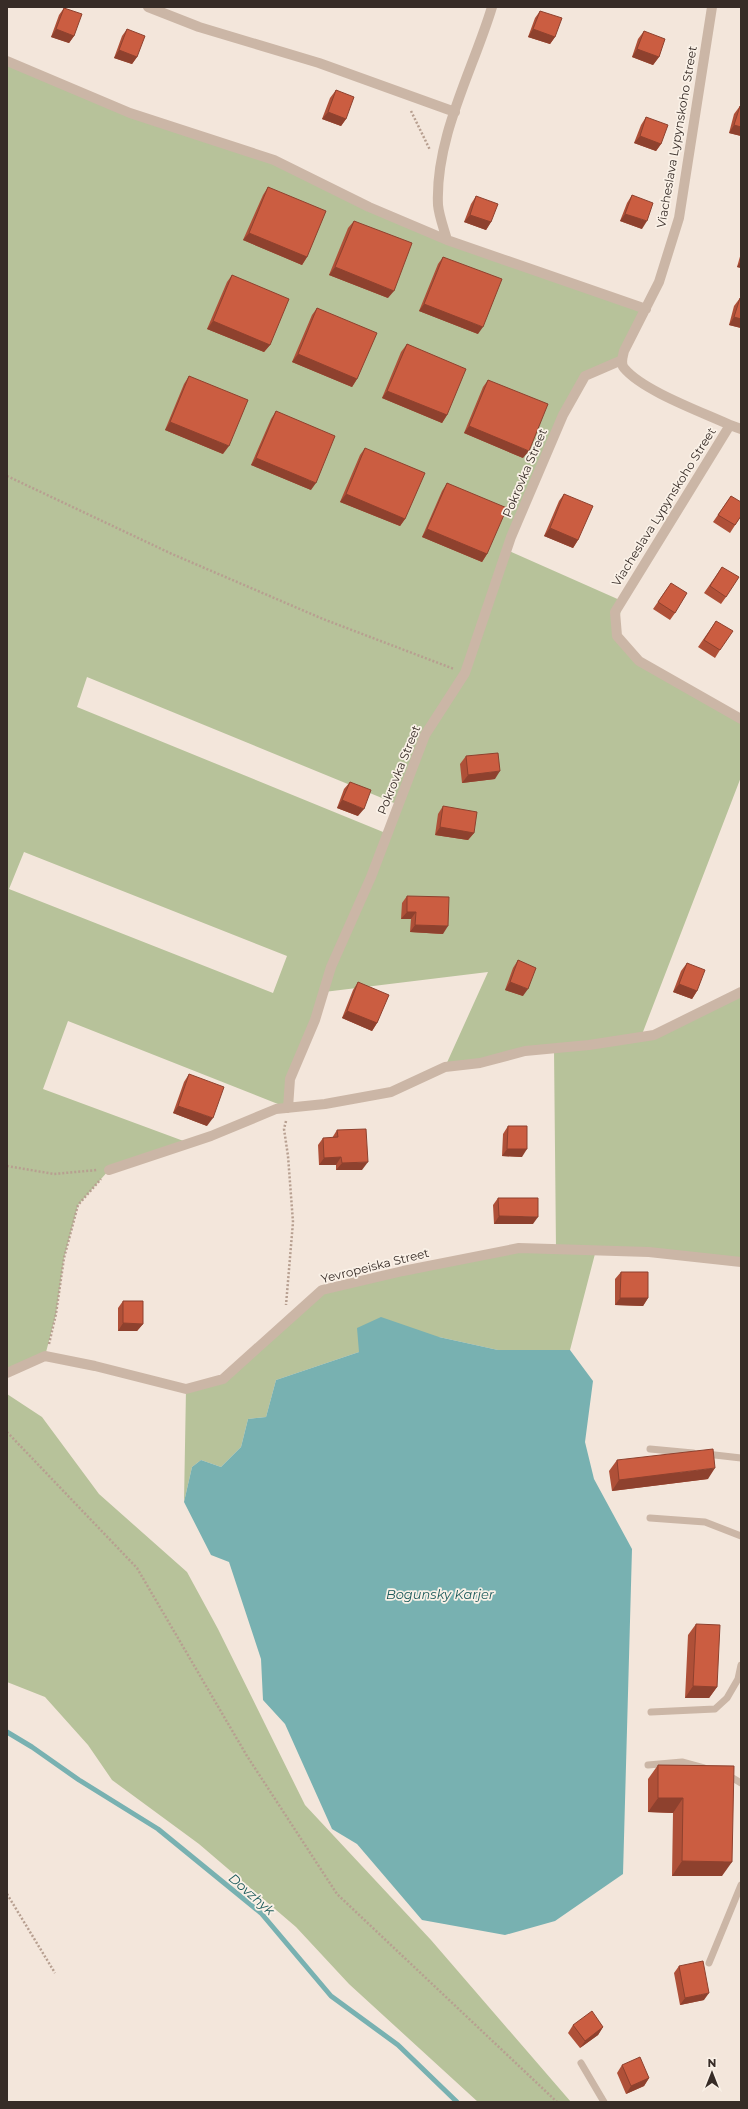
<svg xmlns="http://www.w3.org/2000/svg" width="748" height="2109" font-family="Montserrat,sans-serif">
	<rect width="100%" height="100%" fill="#f3e6db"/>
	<path fill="#b7c29a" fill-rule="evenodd" d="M7,61l123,52 144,47 95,47 277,102 -24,51 -37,16 -78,174 115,51 -5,35 22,25 102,58v58l-100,260 100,-45v270l-145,-12 -26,100h-72l-59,-13 -80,15 -83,28 -10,37 -18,2 -7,28 -20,20 -20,-7 -9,7 -8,35 2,-113 37,-10 99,-89 197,-42 37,1 -2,-200 -109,18 43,-95 -164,20 -33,87 -3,29 -220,-87 -25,68 146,54 -80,27 -31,35 -14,53 -8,56 -11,42 -38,14zM87,677l312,128 -11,29 -311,-127zM24,852l263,104 -14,37 -264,-104z
		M7,1394l35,23 57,77 88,78 31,57 87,176 126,135 140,162h-93l-129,-118 -53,-57 -97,-83 -87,-64 -24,-35 -43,-48 -38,-15z"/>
	<path fill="#78b1b1" d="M381,1317l58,20 59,13h72l23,31 -8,61 9,37 38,70 -9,325 -68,47 -50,14 -83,-15 -65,-76 -25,-15 -47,-105 -22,-24 -2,-41 -32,-97 -18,-7 -27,-53 8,-35 9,-7 20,7 20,-20 7,-28 18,-2 10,-37 83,-28 -2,-24z"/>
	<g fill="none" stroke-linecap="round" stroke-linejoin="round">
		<path stroke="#78b1b1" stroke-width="5" d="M7,1732l25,15 47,33 79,49 103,84 70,83 67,49 59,57"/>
		<path stroke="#b79f90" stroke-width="2.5" stroke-dasharray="2 2" stroke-linecap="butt" d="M411,111l19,39
			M7,476l165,78 151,65 131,50
			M286,1121l-2,8 4,27 5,66 -7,83
			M7,1166l47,8 43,-4
			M49,1344l7,-30 8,-56 14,-53 23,-26
			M7,1432l130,136 110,188 90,138 220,208
			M7,1894l48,79"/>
		<path stroke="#cbb6a6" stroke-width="7" d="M650,1449l43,4
			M706,1454l35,4
			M650,1518l55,4 36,14
			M651,1712l64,-3 12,-11 11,-19 3,-14
			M648,1765l34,-3 22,6
			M726,1774l15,9
			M709,1963l32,-78
			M581,2063l23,39"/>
		<path stroke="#cbb6a6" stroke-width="10" d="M148,7l51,20 120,36 136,49
			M492,7c-19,63 -57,130 -54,198 1,11 6,24 9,35l199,69
			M712,7l-33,211 -20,64 -35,69c-1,5 -4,12 0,17 19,23 78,44 106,57l-115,187 2,24 22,25 102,58
			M7,61l123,52 144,47 95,47 78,33
			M730,425l11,4
			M288,1108l2,-29 25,-59 16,-53 40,-90 54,-142 40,-62 46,-136 52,-122 22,-39 37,-16
			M109,1170l102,-34 65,-27 49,-5 66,-12 54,-25 35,-4 45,-12 64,-6 65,-10 87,-43
			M7,1373l38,-17 50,10 91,23 37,-10 99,-89 81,-19 116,-23 130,4 92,10"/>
	</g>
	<path fill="#af5038" d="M64,8l10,28 -5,7 -18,-6 8,-22z
		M540,11l15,26 -5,7 -22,-7 7,-19z
		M127,29l10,28 -5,7 -18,-6 8,-22z
		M644,31l15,26 -6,8 -21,-8 6,-18z
		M336,90l10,29 -5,7 -19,-7 8,-21z
		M740,106l1,1v29l-12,-3 5,-19z
		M646,117l15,27 -5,7 -22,-8 7,-18z
		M268,187l39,70 -5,8 -59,-25 20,-45z
		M632,195l10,34 -22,-8 7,-18z
		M476,196l15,26 -5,8 -22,-8 7,-18z
		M354,221l34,77 -59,-23 19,-47z
		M741,253v15l-4,-1z
		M443,257l35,77 -59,-23 19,-47z
		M232,275l38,70 -6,7 -57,-23 20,-47z
		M740,298l1,30 -12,-3 5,-19z
		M317,308l40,71 -5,8 -60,-25 20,-47z
		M407,344l40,71 -5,8 -60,-25 19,-46z
		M189,376l34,78 -58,-24 19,-46z
		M488,380l35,78 -59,-25 19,-46z
		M276,411l35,79 -60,-25 20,-46z
		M365,448l40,71 -5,7 -60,-24 20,-47z
		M447,483l40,71 -5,8 -60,-25 20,-46z
		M564,494l14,46 -5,8 -29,-12 15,-35z
		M731,496l10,20 -11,17 -17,-11z
		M722,567l4,30 -5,7 -17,-11z
		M671,583l4,30 -5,7 -17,-11z
		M716,621l4,29 -5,8 -17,-11z
		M466,756l29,23 -33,4 -2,-19z
		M350,782l8,34 -21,-8 7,-19z
		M443,806l31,27 -6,7 -33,-5 3,-21z
		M407,896l36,38 -33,-2 1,-13h-10l1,-16z
		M518,960l5,36 -18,-6 8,-22z
		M687,963l10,28 -5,8 -19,-7 8,-21z
		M358,982l19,41 -5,8 -30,-13 11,-28z
		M189,1074l18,52 -34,-13 11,-31z
		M508,1126l14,31 -20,-1 1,-22z
		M337,1130l25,40h-26v-5h-17l-1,-20 5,-7h9z
		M498,1198l35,26h-39l-1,-19z
		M621,1272l27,26 -5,8 -28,-1v-26z
		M123,1301l20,23 -6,7h-19v-23z
		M617,1460l91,19 -96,12 -3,-20z
		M696,1624l21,63 -8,11h-24l3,-63z
		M658,1765l76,1 -12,110h-50l1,-63 -25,-1v-33z
		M679,1966l25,34 -24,5 -6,-32z
		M573,2025l30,2 -5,8 -18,13 -12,-15z
		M622,2065l27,13 -5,8 -18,8 -9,-21z"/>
	<path fill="#8e412e" d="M56,29l18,7 -5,7 -18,-6z
		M533,29l22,8 -5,7 -22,-7z
		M637,49l22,8 -6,8 -21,-8z
		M119,50l18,7 -5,7 -18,-6z
		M328,112l18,7 -5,7 -19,-7z
		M734,125l7,2v9l-12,-3z
		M640,136l21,8 -5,7 -22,-8z
		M625,214l22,7 -5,8 -22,-8z
		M470,215l21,7 -5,8 -22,-8z
		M249,233l58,24 -5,8 -59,-25z
		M741,261v7l-4,-1z
		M335,267l59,24 -6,7 -59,-23z
		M424,304l59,23 -5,7 -59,-23z
		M734,317l7,2v9l-12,-3z
		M213,321l57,24 -6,7 -57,-23z
		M298,354l59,25 -5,8 -60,-25z
		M387,391l60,24 -5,8 -60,-25z
		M170,422l59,24 -6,8 -58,-24z
		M469,426l60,25 -6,7 -59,-25z
		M256,458l60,25 -5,7 -60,-25z
		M346,494l59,25 -5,7 -60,-24z
		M550,528l28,12 -5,8 -29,-12z
		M427,529l60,25 -5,8 -60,-25z
		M500,771l-5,8 -33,4 6,-8z
		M342,800l22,9 -6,7 -21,-8z
		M440,827l34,6 -6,7 -33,-5z
		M407,912h9l-5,7h-10z
		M415,925l33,1 -5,8 -33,-2z
		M510,982l18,7 -5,7 -18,-6z
		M679,984l18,7 -5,8 -19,-7z
		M347,1011l30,12 -5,8 -30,-13z
		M178,1106l35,12 -6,8 -34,-13z
		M507,1149h20l-5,8 -20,-1z
		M341,1157l-5,8h-17l5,-7z
		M368,1162l-6,8h-26l6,-7z
		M499,1216l39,1 -5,7h-39z
		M620,1298h28l-5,8 -28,-1z
		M123,1323l20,1 -6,7h-19z
		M715,1468l-7,11 -96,12 7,-11z
		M693,1686l24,1 -8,11h-24z
		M658,1798h25l-10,15 -25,-1z
		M682,1861l50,1 -10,14h-50z
		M709,1993l-5,7 -24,5 5,-7z
		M603,2027l-5,8 -18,13 5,-7z
		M649,2078l-5,8 -18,8 5,-8z"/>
	<path fill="#cb5d41" stroke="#8e412e" d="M64,8l18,6 -8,22 -18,-7z
		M540,11l22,7 -7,19 -22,-8z
		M127,29l18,7 -8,21 -18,-7z
		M644,31l21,8 -6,18 -22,-8z
		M336,90l18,7 -8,22 -18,-7z
		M740,106l1,1v20l-7,-2z
		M646,117l22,8 -7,19 -21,-8z
		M268,187l58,24 -19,46 -58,-24z
		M632,195l21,8 -6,18 -22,-7z
		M476,196l22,8 -7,18 -21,-7z
		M354,221l58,22 -18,48 -59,-24z
		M443,257l59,22 -19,48 -59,-23z
		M232,275l57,24 -19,46 -57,-24z
		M740,298l1,1v20l-7,-2z
		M317,308l60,25 -20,46 -59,-25z
		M407,344l59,25 -19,46 -60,-24z
		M189,376l59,24 -19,46 -59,-24z
		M488,380l60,24 -19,47 -60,-25z
		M276,411l59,25 -19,47 -60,-25z
		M365,448l60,25 -20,46 -59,-25z
		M447,483l60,25 -20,46 -60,-25z
		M564,494l29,12 -15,34 -28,-12z
		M731,496l10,6v14l-6,9 -17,-10z
		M722,567l17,10 -13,20 -16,-11z
		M671,583l16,10 -12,20 -17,-11z
		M716,621l17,10 -13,19 -16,-10z
		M498,753l2,18 -32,4 -2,-19z
		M350,782l21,8 -7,19 -22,-9z
		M443,806l34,6 -3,21 -34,-6z
		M407,896l42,1 -1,29 -33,-1 1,-13h-9z
		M518,960l18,8 -8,21 -18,-7z
		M687,963l18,7 -8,21 -18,-7z
		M358,982l31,13 -12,28 -30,-12z
		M189,1074l35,13 -11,31 -35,-12z
		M508,1126h19v23h-20z
		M366,1129l2,33 -26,1 -1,-6 -17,1 -1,-20 15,-1 -1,-7z
		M498,1198h40v19l-39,-1z
		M621,1272h27v26h-28z
		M123,1301h20v23l-20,-1z
		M713,1449l2,19 -96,12 -2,-20z
		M696,1624l24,1 -3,62 -24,-1z
		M658,1765l76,1 -2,96 -50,-1 1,-63h-25z
		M703,1961l6,32 -24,5 -6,-32z
		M592,2011l11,16 -18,14 -12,-16z
		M640,2057l9,21 -18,8 -9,-21z"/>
	<g text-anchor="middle" stroke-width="3.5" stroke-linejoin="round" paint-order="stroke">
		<g font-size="12" fill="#372c27" stroke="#faf1e7">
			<text transform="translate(677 137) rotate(-80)" y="4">Viacheslava Lypynskoho Street</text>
			<text transform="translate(525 473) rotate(-67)" y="4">Pokrovka Street</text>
			<text transform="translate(664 507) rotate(-58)" y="4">Viacheslava Lypynskoho Street</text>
			<text transform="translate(399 770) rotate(-68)" y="4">Pokrovka Street</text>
			<text transform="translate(375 1266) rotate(-14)" y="4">Yevropeiska Street</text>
		</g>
		<g font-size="13" font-style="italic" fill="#1b595a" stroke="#faf1e7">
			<text x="440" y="1599">Bogunsky Karjer</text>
			<text transform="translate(252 1894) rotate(41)" y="5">Dovzhyk</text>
		</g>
	</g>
	<rect width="748" height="2109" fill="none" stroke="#372c27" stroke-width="16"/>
	<g transform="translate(712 2073)" stroke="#faf1e7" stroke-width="3" paint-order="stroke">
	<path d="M0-3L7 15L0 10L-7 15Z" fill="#372c27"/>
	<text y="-6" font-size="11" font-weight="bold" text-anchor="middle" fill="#372c27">N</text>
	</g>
</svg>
